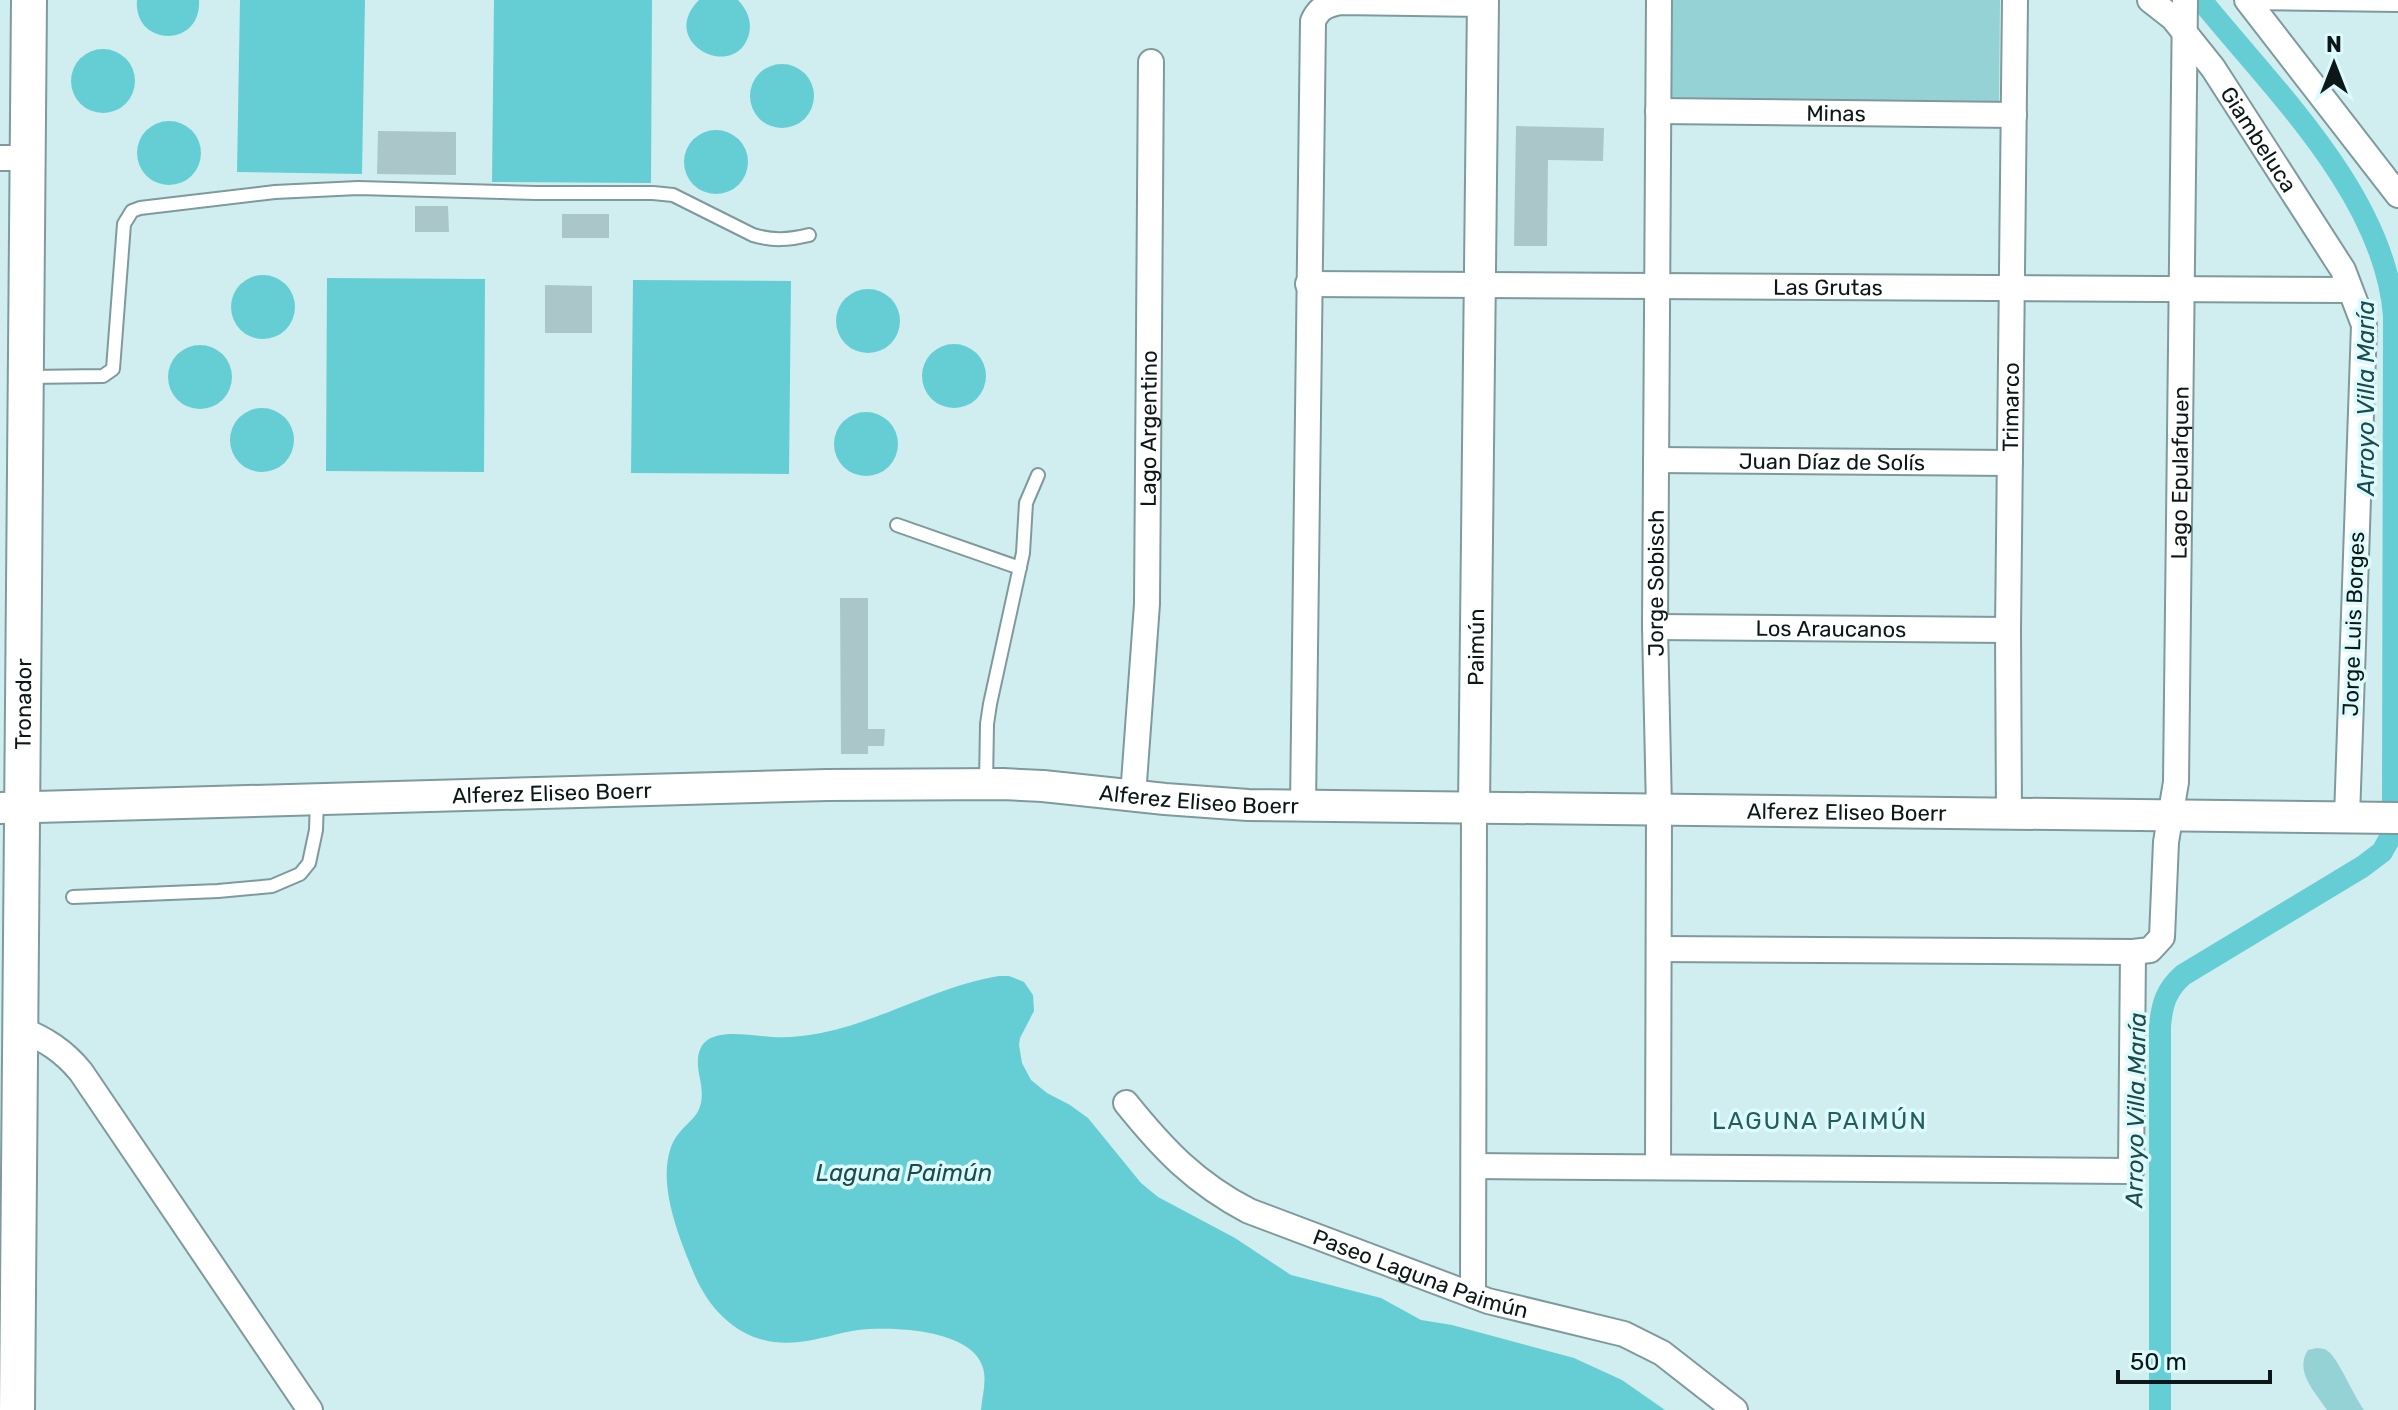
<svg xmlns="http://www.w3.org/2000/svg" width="2398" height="1410" font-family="Rubik,sans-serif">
	<rect width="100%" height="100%" fill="#d0edef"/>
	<path fill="#94d2d6" d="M1672,0h328l-1,104 -328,-5z
		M2317,1348c7,1 7,0 12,4 9,7 26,46 35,58h-37c-12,-18 -33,-39 -19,-60z"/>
	<path fill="#65ced4" d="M137,0h62c3,49 -66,47 -62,0z
		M240,0h125l-3,174 -125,-2z
		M494,0h158l-1,183 -159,-1z
		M699,0h39c9,10 14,20 11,34 -13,49 -93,9 -50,-34z
		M71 81a32 32 0 1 1 64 0a32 32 0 1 1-64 0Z
		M750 96a32 32 0 1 1 64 0a32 32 0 1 1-64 0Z
		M137 153a32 32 0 1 1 64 0a32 32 0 1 1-64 0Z
		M684 162a32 32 0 1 1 64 0a32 32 0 1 1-64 0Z
		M231 307a32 32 0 1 1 64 0a32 32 0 1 1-64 0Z
		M327,278l158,1 -1,193 -158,-1z
		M633,280l158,1 -2,193 -158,-1z
		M836 321a32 32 0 1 1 64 0a32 32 0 1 1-64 0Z
		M922 376a32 32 0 1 1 64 0a32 32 0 1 1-64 0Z
		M168 377a32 32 0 1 1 64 0a32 32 0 1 1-64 0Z
		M230 440a32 32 0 1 1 64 0a32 32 0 1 1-64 0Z
		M834 444a32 32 0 1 1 64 0a32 32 0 1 1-64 0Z
		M999,976h10l15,6 9,13 1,16 -14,27 -1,7 3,18 9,17 16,13 23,12 18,13 53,65 17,14 77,41 56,37 90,23 40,22 31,5 122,33 48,22 43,30h-684c1,-14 6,-28 2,-42 -10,-39 -92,-42 -125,-38 -20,3 -39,10 -59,12 -49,6 -85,-23 -104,-66 -15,-36 -38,-90 -24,-129 11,-29 38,-25 29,-68 -13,-57 36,-45 72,-42 17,1 33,-1 49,-4 61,-12 116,-47 178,-57z"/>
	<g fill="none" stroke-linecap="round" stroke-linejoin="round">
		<path stroke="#65ced4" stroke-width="22" d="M2206,6c72,88 179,192 188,310l-1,485
			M2160,1410v-384c2,-22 6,-36 23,-51l179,-108 20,-15 10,-18"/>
	</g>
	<path fill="#aac6c8" d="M1516,126l88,2 -1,33 -55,-1 -1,86h-33z
		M378,131l78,1v43l-79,-1z
		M415,206h33l1,26h-34z
		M562,214h47v24h-47z
		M545,285l47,1v47h-47z
		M840,598h28v131h17l-1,17h-16v8h-27z"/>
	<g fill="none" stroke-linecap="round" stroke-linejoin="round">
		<defs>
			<path id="service" d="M2250,3l148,2
				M29,377l74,-1 10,-7 11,-145 8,-13 8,-3 135,-16 83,-4 178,5h117l20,2 80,40c20,6 35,5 56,0
				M897,525l123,43
				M986,784l1,-60 3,-20 33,-151 3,-50 12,-28
				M73,897l145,-6 54,-5 28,-12 9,-11 7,-33 1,-31"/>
			<g id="minor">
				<path id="s1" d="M2150,0l23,18 40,50 130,202 21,55 -17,492"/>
				<path d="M2247,0l151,195"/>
				<path id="s2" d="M1658,111l356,4"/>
				<path d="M0,158h28"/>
				<path id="s3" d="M1308,284l1041,6"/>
				<path id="s4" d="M1656,460l354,3"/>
				<path id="s5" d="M1655,627l353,3"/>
				<path id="s6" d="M1133,796l14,-192 4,-542"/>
				<path d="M1303,806l10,-785c6,-13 13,-16 27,-19l143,2"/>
				<path id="s7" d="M2009,813l-1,-183 7,-630"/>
				<path id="s8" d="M1659,949l474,3 17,-2 12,-13 4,-95 10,-60 9,-782"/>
				<path d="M20,1029c25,10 44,22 61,43l229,338"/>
				<path id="s9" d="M1126,1103c37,46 69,80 123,108l239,90 136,33 38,19 73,57"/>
				<path d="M1474,1166l657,5 2,-219"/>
				<path id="s10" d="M1658,1167l1,-358 -4,-182 4,-627"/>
				<path d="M1473,1295l1,-488"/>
			</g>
			<g id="tertiary">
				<path id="s11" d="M1474,807l9,-807"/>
				<path id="s12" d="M0,808l827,-23 176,-1 40,2 122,13 83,6 1150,13"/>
			</g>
			<g id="secondary">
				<path id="s13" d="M17,1410l12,-1410"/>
			</g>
		</defs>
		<use href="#service" stroke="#7f9a9c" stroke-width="16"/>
		<use href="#minor" stroke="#7f9a9c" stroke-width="28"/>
		<use href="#tertiary" stroke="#7f9a9c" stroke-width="34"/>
		<use href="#secondary" stroke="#7f9a9c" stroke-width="38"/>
		<use href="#service" stroke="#fff" stroke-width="12"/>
		<use href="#minor" stroke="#fff" stroke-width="24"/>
		<use href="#tertiary" stroke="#fff" stroke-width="30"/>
		<use href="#secondary" stroke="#fff" stroke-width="34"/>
	</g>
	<g text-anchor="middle" stroke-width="7" stroke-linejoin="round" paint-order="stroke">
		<g font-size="22" fill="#0c1717" stroke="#ddfafc">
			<text dy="8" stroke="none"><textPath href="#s2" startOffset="178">Minas</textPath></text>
			<text dy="8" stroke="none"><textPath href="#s1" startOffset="178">Giambeluca</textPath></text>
			<text dy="8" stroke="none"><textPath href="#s3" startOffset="520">Las Grutas</textPath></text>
			<text dy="8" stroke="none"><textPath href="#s7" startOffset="406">Trimarco</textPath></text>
			<text dy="8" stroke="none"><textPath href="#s6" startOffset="368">Lago Argentino</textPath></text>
			<text dy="8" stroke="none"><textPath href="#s4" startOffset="176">Juan Díaz de Solís</textPath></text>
			<text dy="8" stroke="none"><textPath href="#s8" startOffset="974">Lago Epulafquen</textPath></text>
			<text dy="8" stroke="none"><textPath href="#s10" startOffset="584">Jorge Sobisch</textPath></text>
			<text transform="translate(2353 624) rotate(-88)" y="8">Jorge Luis Borges</text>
			<text dy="8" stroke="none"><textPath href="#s5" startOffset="176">Los Araucanos</textPath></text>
			<text dy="8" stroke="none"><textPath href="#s11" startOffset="160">Paimún</textPath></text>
			<text dy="8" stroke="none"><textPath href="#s13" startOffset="706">Tronador</textPath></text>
			<text dy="8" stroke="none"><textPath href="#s12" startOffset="552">Alferez Eliseo Boerr</textPath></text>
			<text dy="8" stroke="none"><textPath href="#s12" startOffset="1200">Alferez Eliseo Boerr</textPath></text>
			<text dy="8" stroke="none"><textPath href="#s12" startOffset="1848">Alferez Eliseo Boerr</textPath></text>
			<text dy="8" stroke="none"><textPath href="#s9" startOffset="348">Paseo Laguna Paimún</textPath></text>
		</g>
		<g font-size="24" font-style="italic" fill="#1c4b4e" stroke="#ddfafc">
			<text transform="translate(2366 398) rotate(-90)" y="8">Arroyo Villa María</text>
			<text transform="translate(2136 1110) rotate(-89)" y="8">Arroyo Villa María</text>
			<text x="904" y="1181">Laguna Paimún</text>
		</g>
		<g font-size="24" letter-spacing="2" fill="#235d61" stroke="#ddfafc">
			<text x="1820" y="1129">LAGUNA PAIMÚN</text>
		</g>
	</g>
	<g transform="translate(2334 64)" stroke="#ddfafc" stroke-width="6" paint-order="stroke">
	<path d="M0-6L14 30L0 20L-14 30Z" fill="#0c1717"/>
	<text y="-12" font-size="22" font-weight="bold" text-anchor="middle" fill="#0c1717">N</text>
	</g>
	<path d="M2118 1370v12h152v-12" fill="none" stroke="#0c1717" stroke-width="4"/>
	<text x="2130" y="1370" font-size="24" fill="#0c1717" stroke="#ddfafc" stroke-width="6" paint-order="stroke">50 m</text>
</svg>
